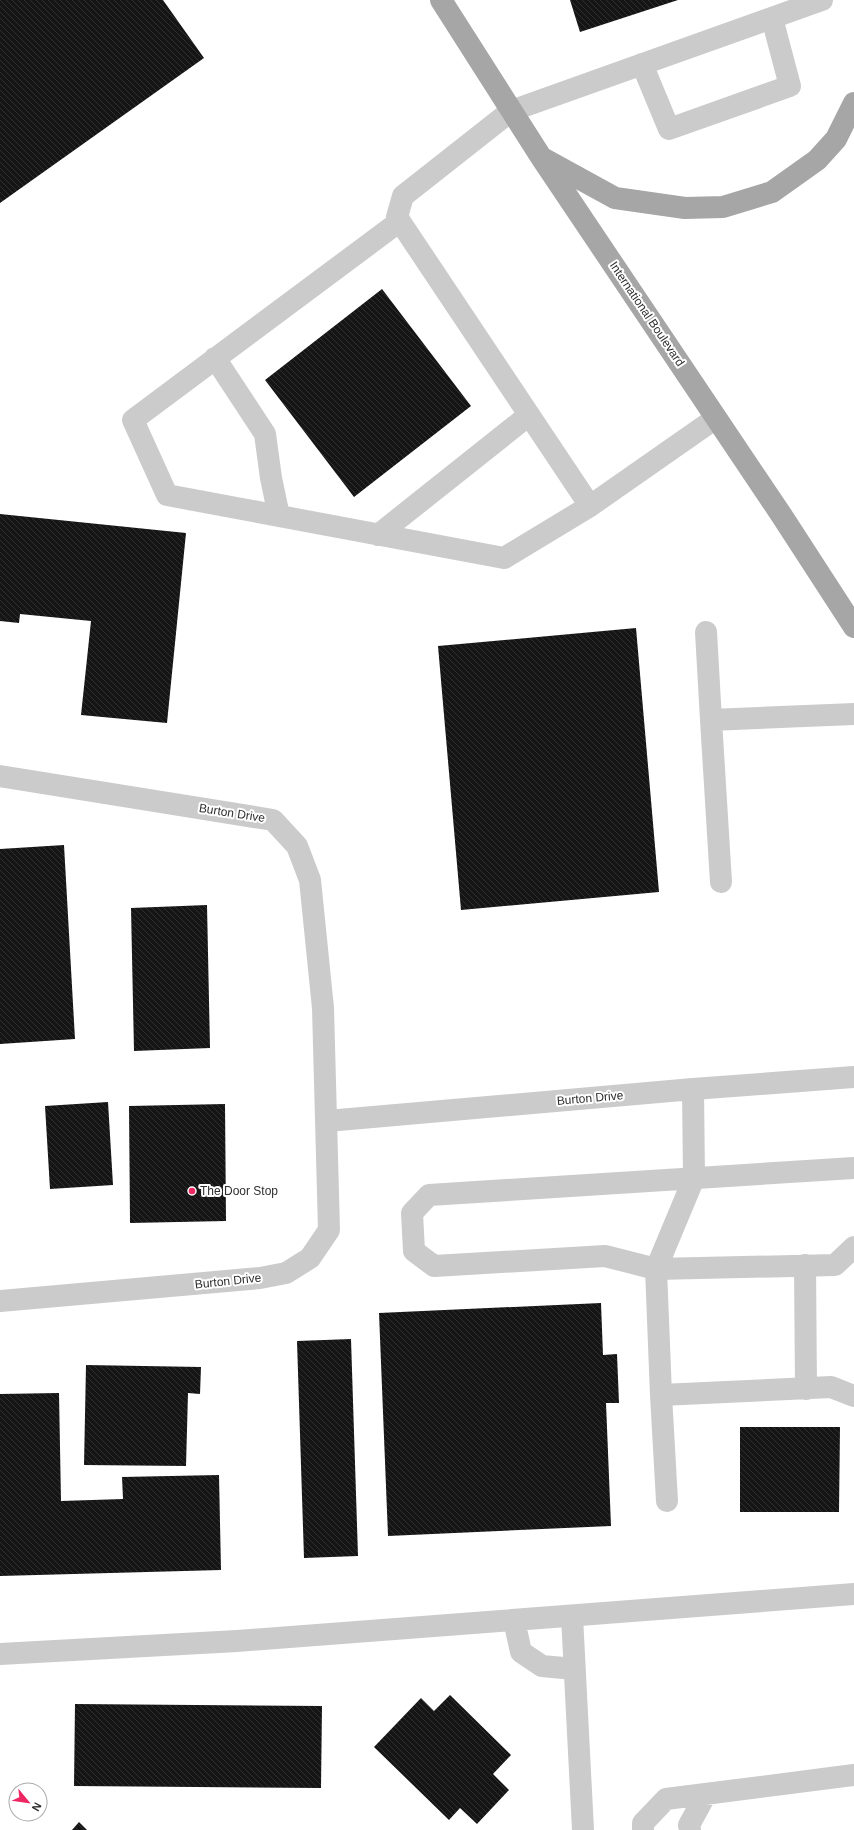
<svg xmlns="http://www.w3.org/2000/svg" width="854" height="1830" font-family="Arial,sans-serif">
	<defs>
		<pattern id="building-back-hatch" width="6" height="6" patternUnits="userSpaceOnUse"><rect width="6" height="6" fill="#151515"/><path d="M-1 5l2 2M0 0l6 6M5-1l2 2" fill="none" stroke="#2f2f2f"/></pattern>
	</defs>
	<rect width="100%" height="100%" fill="#fff"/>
	<path fill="url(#building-back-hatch)" d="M0,0h163l41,58 -204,145z
		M570,0h108l-98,32z
		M382,289l89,117 -117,91 -89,-117z
		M0,514l186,19 -19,190 -86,-8 10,-94 -71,-7 -1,9 -19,-2z
		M636,628l23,264 -198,18 -23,-264z
		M64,845l11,194 -75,5v-195z
		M207,905l3,143 -76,3 -3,-143z
		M108,1102l5,83 -63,4 -5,-83z
		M225,1104l1,117 -96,2 -1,-117z
		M601,1303l2,52 14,-1 2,49h-13l5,123 -223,10 -9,-223z
		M351,1339l7,217 -54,2 -7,-217z
		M86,1365l115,2 -1,27 -12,-1 -2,73 -102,-1z
		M59,1393l2,108 62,-2 -1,-22 97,-2 2,95 -221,6v-182z
		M740,1427h100l-1,85h-99z
		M450,1695l61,60 -18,19 16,16 -32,34 -17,-16 -11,12 -75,-73 47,-49 13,13z
		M75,1704l247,2 -1,82 -247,-2z
		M79,1822l8,8h-15z"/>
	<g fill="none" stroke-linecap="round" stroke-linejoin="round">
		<path stroke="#cbcbcb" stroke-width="22" d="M642,64l27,65 121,-43 -18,-68
			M400,221l-267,199 34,75 337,63 86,-52
			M215,358l50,76 6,44 8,38
			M716,418l-126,88 -193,-289 6,-21 108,-85 311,-111
			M378,535l151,-120
			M706,632l5,88
			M0,776l273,44 24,26 13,34 13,128 6,222 -19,28 -24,15 -26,5 -260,23
			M721,882l-10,-162 143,-6
			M693,1089l1,89 -38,91 -51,-13 -171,10 -20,-15 -2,-38 17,-18 425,-27
			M327,1121l366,-32 161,-12
			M805,1265l1,124
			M661,1395l-5,-126 179,-4 19,-18
			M667,1501l-6,-106 170,-8 23,9
			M572,1616l11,214
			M514,1620l7,32 21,14 32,3
			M0,1654l237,-13 617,-47
			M643,1830v-7l23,-24 188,-24
			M690,1830l-1,-5 17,-31"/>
		<path stroke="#a6a6a6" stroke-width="22" d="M441,0l100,157 241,359 72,111
			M544,159l71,39 70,10 38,-1 49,-15 45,-32 19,-21 18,-36"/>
	</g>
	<circle fill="#ee2662" stroke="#fff" stroke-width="1.5" cx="192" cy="1191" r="4"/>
	<g text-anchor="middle" stroke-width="4" stroke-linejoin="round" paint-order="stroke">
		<g font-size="12" fill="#2e2e2e" stroke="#fff">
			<text transform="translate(647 314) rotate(56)" y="4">International Boulevard</text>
			<text transform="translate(232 813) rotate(9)" y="4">Burton Drive</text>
			<text transform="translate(590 1098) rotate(-5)" y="4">Burton Drive</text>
			<text transform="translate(228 1281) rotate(-6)" y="4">Burton Drive</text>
		</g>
		<g font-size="12" fill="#2e2e2e" stroke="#fff" text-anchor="start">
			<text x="200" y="1195">The Door Stop</text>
		</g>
	</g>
	<g transform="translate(28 1802) rotate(119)"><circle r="19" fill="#ffffff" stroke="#ababab"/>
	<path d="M0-3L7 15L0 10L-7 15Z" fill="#ee2662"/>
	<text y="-6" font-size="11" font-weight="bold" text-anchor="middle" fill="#2e2e2e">N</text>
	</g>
</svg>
